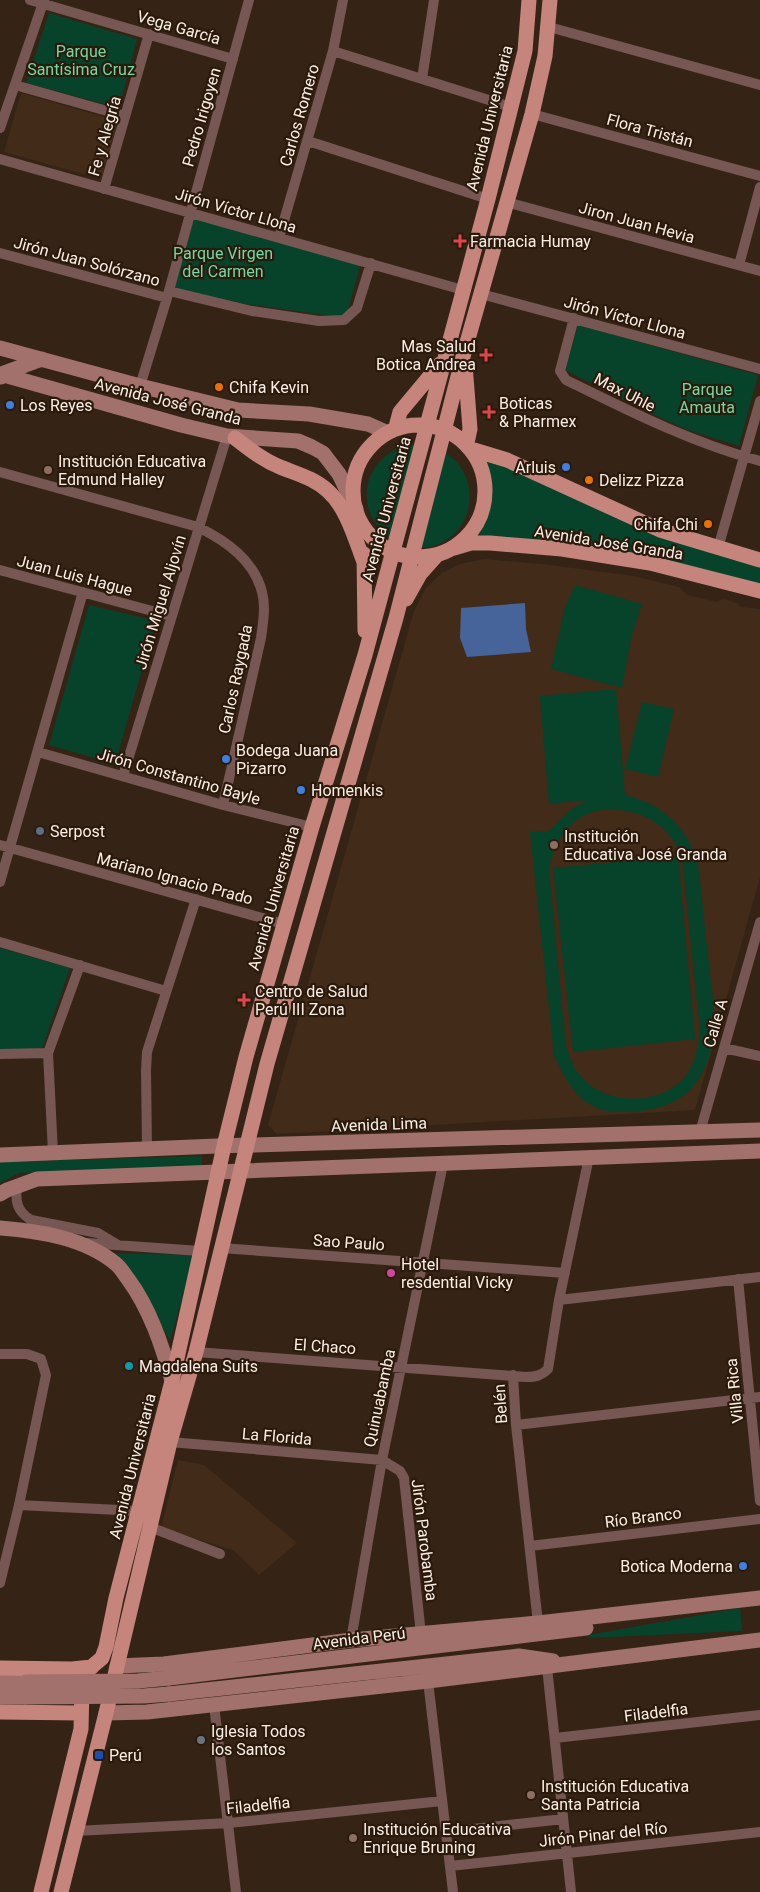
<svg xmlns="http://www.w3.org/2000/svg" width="760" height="1892" font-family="Roboto,sans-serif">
	<rect width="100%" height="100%" fill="#352416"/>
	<path fill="#422b19" d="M21,93l97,28 -17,58 -97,-27z
		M484,559l58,5 92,12 45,11 8,8 30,7 6,-3 14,4 4,4 19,2v268l-65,233 -418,24 -9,-9 146,-514 12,-23 16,-15 18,-9z
		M178,1460l26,5 93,78 -38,32 -26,-25 -72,-22z"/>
	<path fill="#06432a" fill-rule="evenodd" d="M49,13l88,26 -18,69 -93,-25z
		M194,218l167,44 -14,52 -8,3 -93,-13 -72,-16z
		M578,325l180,50 -19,71 -51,-16 -38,-17 -85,-43z
		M416,444l-26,94c-41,-30 -25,-88 26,-94z
		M446,453c42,29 25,92 -25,95z
		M483,458l277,109v19l-273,-49 -7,-2 -2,-4c12,-25 11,-46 5,-73z
		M575,585l67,19 -11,34 -9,50 -71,-19 14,-62z
		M89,605l67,16 -41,143 -66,-19z
		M616,689l9,106c37,9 62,32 73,68 4,34 7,68 11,102 2,20 6,41 6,61 0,10 -3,21 -6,30 -13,42 -42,55 -84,56 -41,2 -56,-24 -71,-57l-24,-223 19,-1 21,-21 17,-10 -38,4 -9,-108zM607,809c36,1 60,14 75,47l18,175c-2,16 -5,34 -16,47 -24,28 -78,27 -102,0 -8,-9 -12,-20 -16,-31l-17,-177c4,-23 16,-47 39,-56 6,-3 13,-4 19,-5z
		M642,702l32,7 -16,68 -33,-8z
		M678,856l17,183 -122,13 -20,-184z
		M0,948l70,20 -28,81 -42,1z
		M202,1156v10l-183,7 -19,10v-21z
		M111,1253l79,2 3,5 -23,81 -19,-37z
		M740,1608l2,23 -153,7 -1,-3z"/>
	<path fill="#46639a" d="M525,603l1,26 5,23 -64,5 -7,-19 1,-30z"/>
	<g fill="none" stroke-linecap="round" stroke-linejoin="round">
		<path stroke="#775753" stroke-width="10" d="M30,0l203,59
			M549,27l211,58
			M333,51l178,56
			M422,79l12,-79
			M22,87l103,29
			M532,114l228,62
			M0,128l44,-128
			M308,141l180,58
			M0,159l463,131
			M104,189l45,-155
			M506,202l254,69
			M279,238l54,-187 10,-51
			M0,253l167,45
			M739,265l21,-78
			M169,291l83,20 67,10 25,-1 13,-12 14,-45
			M481,294l279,75
			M574,318l-14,53 6,9c63,31 126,63 194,81
			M140,386l27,-88 82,-298
			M0,472l198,55c28,14 56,33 64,65 4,15 1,31 -1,46l-38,167
			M718,548l42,-147
			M0,570l171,46
			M38,752l185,53 89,22
			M123,776l104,-340
			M0,845l284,79
			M0,882l83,-290
			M0,942l166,49
			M724,1048l36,8
			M0,1054l48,-1
			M700,1132l60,-210
			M147,1149l-1,-79 1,-18 49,-153
			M53,1153l-5,-100 32,-88
			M17,1186c-2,16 0,25 14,34l67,13 20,12
			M87,1243l113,8
			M221,1248l344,25
			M738,1279l22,222
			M559,1300l201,-23
			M196,1352l330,25c9,0 15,-1 22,-8l11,-69 30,-143
			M0,1354h27l14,5 5,16 -27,130 -19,78
			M513,1375l3,50 22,198
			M516,1425l244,-28
			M170,1442l212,18 18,11 4,7 17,156
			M19,1505l120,6
			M150,1527l70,27
			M530,1546l230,-27
			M351,1640l31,-180 61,-296
			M547,1667l24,225
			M428,1681l25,211
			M214,1705l22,187
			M555,1738l205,-23
			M76,1831l153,-8 213,-22
			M446,1832l117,-13
			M450,1866l310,-34"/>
		<path stroke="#a3716b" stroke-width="15" d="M0,348l140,38 98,24 71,4 59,10 18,8
			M0,374l181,51 46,11 71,5 14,6 11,6 16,21 17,35
			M1,377v-3l41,-15
			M0,1155l217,-9 543,-16
			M0,1194l7,-4 30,-11 723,-28
			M0,1228c39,3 85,10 116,36 5,4 8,10 12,15 22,30 34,66 44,102
			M117,1666l47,-2 187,-24 187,-17 222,-25
			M169,1678l417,-50
			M0,1682h26
			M169,1694l350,-38 34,5
			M0,1697h25
			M106,1713l41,-1 281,-31 332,-41"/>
		<path stroke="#c5857d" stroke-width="15" d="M465,364l5,65 -3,14
			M353 491a66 66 0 1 1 132 0a66 66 0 1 1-132 0Z
			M396,427l4,-15 40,-48
			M235,438c14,11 28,22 45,29 17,7 34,11 48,24 19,17 27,48 36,71
			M474,450l33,10 153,70 100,30
			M454,548l17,-5h19l72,6 88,14 110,28
			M364,554l1,77
			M406,599l14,-25 17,-19
			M0,1668l72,1 20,-2
			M0,1712l81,1
			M41,1892l40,-163 1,-42 7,-18 13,-11 4,-11 10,-49 56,-217 52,-235 22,-89 66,-230 53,-172 123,-456 37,-148 4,-51
			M61,1892l45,-179 64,-271 26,-90 71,-288 129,-446 68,-265 68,-239 13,-58 5,-56"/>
		<path stroke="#a3716b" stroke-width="15" d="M26,1682l112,-1 31,-3
			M25,1697l119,-1 25,-2"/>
	</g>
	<g fill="#e0444e" stroke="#2b1a0c" stroke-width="2">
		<path d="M457.5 233.5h5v5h5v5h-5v5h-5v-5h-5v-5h5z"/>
		<path d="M483.5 347.5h5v5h5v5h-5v5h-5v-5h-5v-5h5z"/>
		<path d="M486.5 404.5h5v5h5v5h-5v5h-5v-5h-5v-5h5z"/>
		<path d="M241.5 992.5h5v5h5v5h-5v5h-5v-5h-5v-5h5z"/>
	</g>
	<g fill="#e8710a" stroke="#2b1a0c" stroke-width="2">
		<circle cx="219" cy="387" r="5"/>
		<circle cx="589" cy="480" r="5"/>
		<circle cx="708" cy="524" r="5"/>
	</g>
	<g fill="#3f7fe0" stroke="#2b1a0c" stroke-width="2">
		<circle cx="10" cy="405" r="5"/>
		<circle cx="566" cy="467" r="5"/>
		<circle cx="226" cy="759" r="5"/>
		<circle cx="301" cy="790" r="5"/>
		<circle cx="743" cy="1566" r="5"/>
	</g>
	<g fill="#8d6e63" stroke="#2b1a0c" stroke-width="2">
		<circle cx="48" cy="470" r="5"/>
		<circle cx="554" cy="845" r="5"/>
		<circle cx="531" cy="1795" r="5"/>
		<circle cx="353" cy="1838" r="5"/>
	</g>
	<circle fill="#5c6f8a" stroke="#2b1a0c" stroke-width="2" cx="40" cy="831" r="5"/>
	<circle fill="#d1479c" stroke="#2b1a0c" stroke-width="2" cx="391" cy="1273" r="5"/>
	<circle fill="#0f9aa8" stroke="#2b1a0c" stroke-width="2" cx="129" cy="1366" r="5"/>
	<circle fill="#6b7280" stroke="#2b1a0c" stroke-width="2" cx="201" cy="1740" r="5"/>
	<rect fill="#1a4fb4" stroke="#2b1a0c" stroke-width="2" x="94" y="1750" width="10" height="10" rx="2.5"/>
	<g text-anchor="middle" stroke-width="4.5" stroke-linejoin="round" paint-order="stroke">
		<g font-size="16" fill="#faeee5" stroke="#2b1a0c">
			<text transform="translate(179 27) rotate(16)" y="6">Vega García</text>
			<text transform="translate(299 115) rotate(-74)" y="6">Carlos Romero</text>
			<text transform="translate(201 117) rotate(-74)" y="6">Pedro Irigoyen</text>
			<text transform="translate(489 118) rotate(-76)" y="6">Avenida Universitaria</text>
			<text transform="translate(650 130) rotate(15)" y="6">Flora Tristán</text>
			<text transform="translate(104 136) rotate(-74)" y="6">Fe y Alegría</text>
			<text transform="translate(236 210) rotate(16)" y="6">Jirón Víctor Llona</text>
			<text transform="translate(637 222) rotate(15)" y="6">Jiron Juan Hevia</text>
			<text transform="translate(87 261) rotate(15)" y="6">Jirón Juan Solórzano</text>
			<text transform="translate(625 317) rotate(15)" y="6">Jirón Víctor Llona</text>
			<text transform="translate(625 392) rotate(27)" y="6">Max Uhle</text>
			<text transform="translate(168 401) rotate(14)" y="6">Avenida José Granda</text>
			<text transform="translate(386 509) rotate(-75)" y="6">Avenida Universitaria</text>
			<text transform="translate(609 542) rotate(9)" y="6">Avenida José Granda</text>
			<text transform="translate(75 575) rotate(15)" y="6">Juan Luis Hague</text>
			<text transform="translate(160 602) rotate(-73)" y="6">Jirón Miguel Aljovín</text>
			<text transform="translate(235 679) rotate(-78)" y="6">Carlos Raygada</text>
			<text transform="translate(179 776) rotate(16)" y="6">Jirón Constantino Bayle</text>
			<text transform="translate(175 878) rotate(15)" y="6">Mariano Ignacio Prado</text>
			<text transform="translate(273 898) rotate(-74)" y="6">Avenida Universitaria</text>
			<text transform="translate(715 1023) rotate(-74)" y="6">Calle A</text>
			<text transform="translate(379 1124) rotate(-2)" y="6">Avenida Lima</text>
			<text transform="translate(349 1242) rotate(4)" y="6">Sao Paulo</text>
			<text transform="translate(325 1346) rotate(4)" y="6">El Chaco</text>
			<text transform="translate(734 1391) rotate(-96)" y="6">Villa Rica</text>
			<text transform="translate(379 1398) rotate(-78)" y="6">Quinuabamba</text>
			<text transform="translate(500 1404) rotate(-94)" y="6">Belén</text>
			<text transform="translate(277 1436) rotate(5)" y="6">La Florida</text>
			<text transform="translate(132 1466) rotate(-76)" y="6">Avenida Universitaria</text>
			<text transform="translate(643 1517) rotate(-7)" y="6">Río Branco</text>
			<text transform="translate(425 1540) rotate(83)" y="6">Jirón Parobamba</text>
			<text transform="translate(359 1638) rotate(-7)" y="6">Avenida Perú</text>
			<text transform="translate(656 1712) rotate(-7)" y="6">Filadelfia</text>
			<text transform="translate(258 1805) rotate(-6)" y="6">Filadelfia</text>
			<text transform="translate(603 1834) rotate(-6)" y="6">Jirón Pinar del Río</text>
		</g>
		<g font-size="16" fill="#71d9a4" stroke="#2b1a0c">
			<text x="81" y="57">Parque<tspan x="81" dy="18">Santísima Cruz</tspan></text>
			<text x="223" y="259">Parque Virgen<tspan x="223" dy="18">del Carmen</tspan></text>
			<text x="707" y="395">Parque<tspan x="707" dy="18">Amauta</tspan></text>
		</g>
		<g font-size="16" fill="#faeee5" stroke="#2b1a0c" text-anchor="start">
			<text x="470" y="247">Farmacia Humay</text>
			<text x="476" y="352" text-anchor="end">Mas Salud<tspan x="476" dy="18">Botica Andrea</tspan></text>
			<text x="229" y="393">Chifa Kevin</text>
			<text x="499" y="409">Boticas<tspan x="499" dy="18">&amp; Pharmex</tspan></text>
			<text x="20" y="411">Los Reyes</text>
			<text x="58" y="467">Institución Educativa<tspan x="58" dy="18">Edmund Halley</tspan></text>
			<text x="556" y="473" text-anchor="end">Arluis</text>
			<text x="599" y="486">Delizz Pizza</text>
			<text x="698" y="530" text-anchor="end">Chifa Chi</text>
			<text x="236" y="756">Bodega Juana<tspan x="236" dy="18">Pizarro</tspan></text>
			<text x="311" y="796">Homenkis</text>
			<text x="50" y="837">Serpost</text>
			<text x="564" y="842">Institución<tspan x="564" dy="18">Educativa José Granda</tspan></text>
			<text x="255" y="997">Centro de Salud<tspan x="255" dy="18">Perú III Zona</tspan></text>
			<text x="401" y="1270">Hotel<tspan x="401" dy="18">resdential Vicky</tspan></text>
			<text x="139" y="1372">Magdalena Suits</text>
			<text x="733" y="1572" text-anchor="end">Botica Moderna</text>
			<text x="211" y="1737">Iglesia Todos<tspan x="211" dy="18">los Santos</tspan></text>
			<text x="109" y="1761">Perú</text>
			<text x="541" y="1792">Institución Educativa<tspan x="541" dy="18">Santa Patricia</tspan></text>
			<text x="363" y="1835">Institución Educativa<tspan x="363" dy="18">Enrique Bruning</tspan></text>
		</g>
	</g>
</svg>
